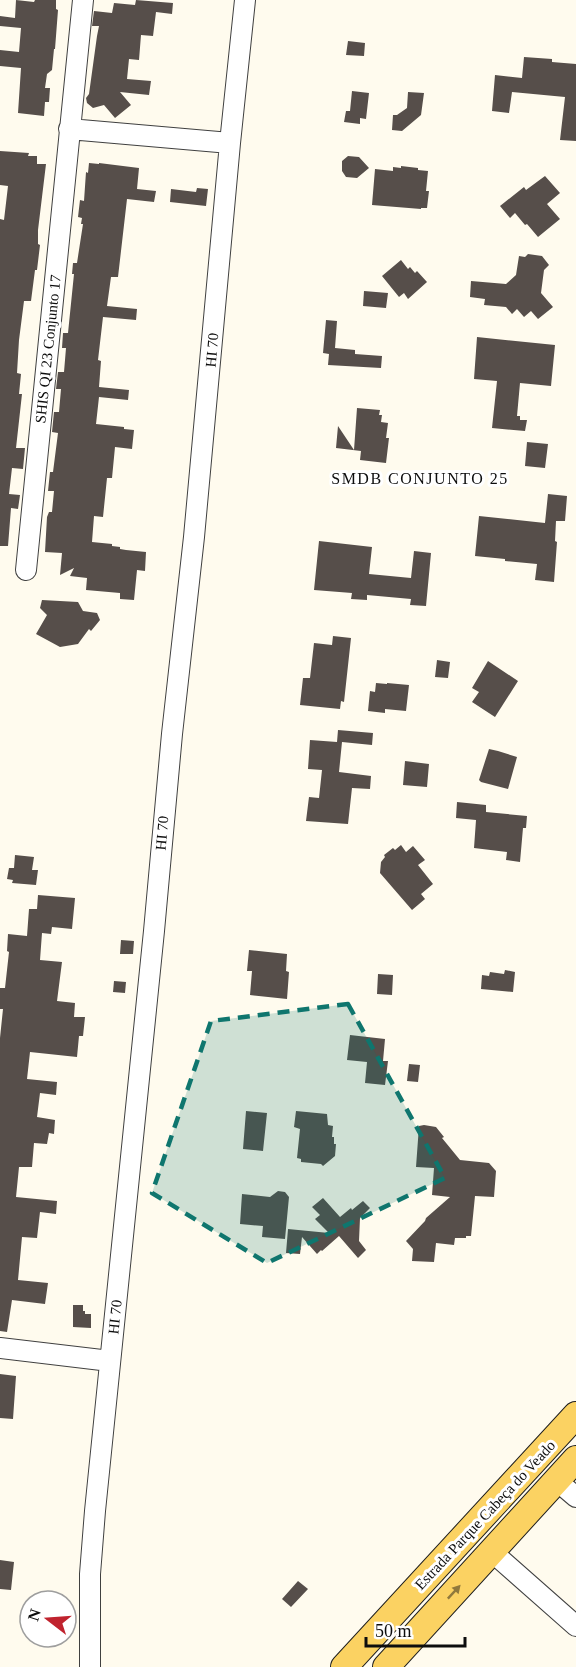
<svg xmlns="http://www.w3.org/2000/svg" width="576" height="1667" font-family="'Times New Roman',serif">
	<rect width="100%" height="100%" fill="#fffbee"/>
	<path fill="#564e4a" d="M16,0l18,2 1,-2h21v9l2,1 -3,39h-1l-2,21 -5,4 -2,14h5l-1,14h-4l-1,14 -26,-3 3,-45 -21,-2v-16l19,2 2,-24 -21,-2v-10l15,2z
		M136,0l37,3 -1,11 -16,-2 -3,24 -12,-1 -2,25 -10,-1 -2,20 24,2 -2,14 -29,-3 11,13 -16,13 -11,-13 -11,3 -6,-5 -1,-5 3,-4 8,-58 2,-10h-7l2,-15 18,2 2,-10 21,2z
		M348,41l17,2 -1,13 -18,-1z
		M524,57l28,2v3l24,2v77l-16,-1 5,-43 -53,-5 -3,21 -17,-2 3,-36 27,3z
		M352,91l17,2 -3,26 -6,-1v6l-16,-2 2,-11h4z
		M408,92l16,1 -3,22 -19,16 -10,-1 1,-15h4l10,-7z
		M0,151l29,2 -1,3h9v8h9l-8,66v14l2,1 -3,25h-2l-4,31h-7l-5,39 -2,33 4,1 -2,20h3l-6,54h9l-2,21 -11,-1 -3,26 11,1 -2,14 -7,-1 -3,38h-8v-327l4,1 4,-34 -8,-1z
		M348,156l11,1 10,11 -12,10 -11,-1 -4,-6v-10z
		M89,163l10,1v-1l40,5 -2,21 19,2 -2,11 -27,-3 -9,78h-7l-4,29 30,3 -1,11 -33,-3 -5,43 3,1 -2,26 30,3 -1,10 -29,-3 -3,27 28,3v2l10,1 -2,19 -17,-2 -3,31h-5l-4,39 -9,-1 -2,26 20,2v2l8,1v2l6,1 20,2 -1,19 -8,-1 -3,30 -14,-1v-6l-34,-3 1,-12 -17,-2 4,-8 -14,7 2,-22 -17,-1 2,-35 2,-5h3l2,-21h-6l2,-19h3l5,-39 -6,-1 2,-20h5l2,-23h-5l2,-17h6l2,-24h-4l1,-15h5l6,-59h-2l1,-11h4l6,-39h-2l1,-6 -4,-1 2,-17 4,1 2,-29 2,1z
		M401,166l17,2v2l10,1 -2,20h3l-2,17h-6v1l-49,-4 3,-36 18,2v-4l8,1z
		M545,176l15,17 -13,11 13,15 -22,18 -11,-13 -2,1 -10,-12 -5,5 -10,-12 24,-19 2,3z
		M197,188l11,1 -2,17 -36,-4 1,-13 25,3z
		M528,254l14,2 7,9 -5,5 -3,23 12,14 -15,12 -7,-8 -7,6 -7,-8 -5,5 -6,-7 -22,-2 1,-6 -15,-2 1,-16 35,3 10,-9 3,-19 6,1z
		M401,260l7,9 2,-2 5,6 2,-2 10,11 -19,17 -4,-6 -5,4 -17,-21z
		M364,291l24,2 -2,15 -23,-2z
		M326,320l11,1 -2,27 20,2v4l27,2 -1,12 -53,-3 1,-11 -6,-1z
		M477,337l78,8 -4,41 -31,-3 -3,33h3v4h7l-2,11 -33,-3 5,-47 -23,-2z
		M357,408l23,2 -1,5h3l-1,7 7,1 -2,15h3l-3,25 -26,-3 1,-9 -25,-3 2,-22 16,24z
		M527,442l21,2 -3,24 -20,-2z
		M548,494l19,2 -2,25h-9l-1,20 2,1 -3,40 -19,-2 2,-16 -32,-3v-2l-30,-3 4,-40 66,7z
		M319,541l53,6 -3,27 42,4 3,-27 17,2 -5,53 -16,-1 1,-6 -44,-4v5l-16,-1 1,-6 -38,-3z
		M42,600l36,2 5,9 14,2 3,7 -9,11 -2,-2 -11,15 -18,3 -24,-13 11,-19 -7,-7z
		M333,636l18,2 -7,64 -3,-1 -1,8 -40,-4 3,-27h7l4,-35 18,2z
		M437,660l13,2 -2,16 -13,-1z
		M488,661l30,20 -23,36 -23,-15 7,-10 -7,-4z
		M376,683l11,1v-1l22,2 -3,26 -21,-2v4l-17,-2 2,-20 5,1z
		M338,730l35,3 -1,12 -30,-3 -3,30 32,4 -1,13 -18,-1 -4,36 -42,-3 3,-24 10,1 3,-28 -14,-1 2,-29 27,2z
		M489,749l9,2 19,6 -9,32 -27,-7 -2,-2z
		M405,761l24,3 -2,23 -24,-2z
		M457,802l29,3v7l41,4 -1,12h-3l-3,34 -14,-2 1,-8 -33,-4 2,-28 -20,-2z
		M401,845l5,7 7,-6 12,14 -7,5 15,19 -12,10 4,5 -13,11 -32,-37 1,-11 4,-5 -1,-2 9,-7 2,2z
		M15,855l19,2 -2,13h6l-2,15 -24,-2 1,-3 -6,-1 2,-11h5z
		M38,895l37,3 -3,31 -20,-2 -1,7 -9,-1 -2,27 22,2 -5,39 18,2 -1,14h11l-2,19h-4l-2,21 -47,-5 -3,27 30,3 -1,13 -16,-2 -3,24 18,3 -1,14 -5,-1 -2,11 -13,-1 -2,24h-13l-3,30 41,4 -1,13 -16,-2 -3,26 -15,-1 -4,43 30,3 -3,21 -33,-4 -5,32 -7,-1v-293l3,-29h-3v-21h5l4,-36 -2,-1 1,-17 19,2 2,-27h8z
		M121,940l13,1 -1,13h-13z
		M249,950l38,4 -1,17 3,1 -2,27 -37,-4 2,-24h-5z
		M505,970l10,2 -2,20 -32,-3 1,-14 7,1 1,-4 14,2z
		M378,974l15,1 -1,20 -15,-1z
		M114,981l12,1 -1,11 -12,-1z
		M350,1035l35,4 -2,22h5l-3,24 -20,-2 2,-21 -20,-2z
		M409,1064l11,1 -2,17 -11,-1z
		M246,1111l21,2 -4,38 -20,-2z
		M296,1111l31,3 1,11 5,1 -1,11h2v7h2l-1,12 -12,10 -2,-2 -20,-2v-3l-4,-1 3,-29 -6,-2z
		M424,1125l12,2 8,10 -2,1 18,22 29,3 7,8 -2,26 -19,-1 -4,40h-5v2h-11l-1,7 -18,-2 -2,19 -22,-1 1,-12 -7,-8 19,-20 1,-3 24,-21 -18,-2 2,-27 -18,-1 3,-41z
		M278,1191l7,1 4,5 -4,42 -23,-2 1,-11 -23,-2 2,-30 28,3z
		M323,1198l17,19 11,-9 1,2 11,-9 7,7 -10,10 -1,23 7,9 -8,8 -19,-22 -17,15 -1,-1 -4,4 -15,-17 -2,17 -14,-1 2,-24 41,4 -14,-14 5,-4 -8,-8z
		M73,1305h10v6h2v3h6v14l-18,-1z
		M0,1374l16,2 -3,43 -13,-1z
		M0,1560l14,2 -3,28 -11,-1z
		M298,1581l10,8 -17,18 -9,-8z"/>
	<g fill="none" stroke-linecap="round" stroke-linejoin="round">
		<defs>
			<path id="minor" d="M69,129l161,14
				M26,570l57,-570
				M0,1348l110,13
				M556,1480l20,17
				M491,1551l85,75
				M90,1667v-93l5,-63 59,-580 18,-197 22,-197 36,-394 15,-143"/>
			<path id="major" d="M344,1667l232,-252
				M386,1667l190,-208"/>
		</defs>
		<use href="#minor" stroke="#404040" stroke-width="22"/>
		<use href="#major" stroke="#1e1e1e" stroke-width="28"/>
		<use href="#minor" stroke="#fff" stroke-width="20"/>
		<use href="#major" stroke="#fbd262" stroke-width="26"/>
	</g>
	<defs><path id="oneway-solid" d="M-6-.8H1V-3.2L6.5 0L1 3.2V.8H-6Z" transform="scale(1.5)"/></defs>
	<use fill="#90793c" href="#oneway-solid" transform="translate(454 1592) rotate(-47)"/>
	<path fill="#0f766e" fill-opacity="0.2" stroke="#0f766e" stroke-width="4.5" stroke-dasharray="12 8" stroke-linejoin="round" d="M348,1004l97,174 -178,85 -115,-70 59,-172z"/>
	<g text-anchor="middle" stroke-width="6" stroke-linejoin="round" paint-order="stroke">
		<g font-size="15" fill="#0d0d0d" stroke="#fff">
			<text transform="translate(48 349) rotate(-84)" y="5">SHIS QI 23 Conjunto 17</text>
			<text transform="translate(212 350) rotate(-85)" y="5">HI 70</text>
			<text transform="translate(162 833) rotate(-85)" y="5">HI 70</text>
			<text transform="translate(115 1317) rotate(-84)" y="5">HI 70</text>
			<text transform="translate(485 1515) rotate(-47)" y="5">Estrada Parque Cabeça do Veado</text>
		</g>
		<g font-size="16" letter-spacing="1.5" fill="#0d0d0d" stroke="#fff">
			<text x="420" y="484">SMDB CONJUNTO 25</text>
		</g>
	</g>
	<g transform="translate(48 1619) rotate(287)"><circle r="28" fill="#ffffff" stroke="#9e9e9e" stroke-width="1.5"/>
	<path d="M0-4.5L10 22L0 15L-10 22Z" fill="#c0232e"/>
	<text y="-9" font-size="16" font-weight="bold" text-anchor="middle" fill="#0d0d0d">N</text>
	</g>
	<path d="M366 1637v9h99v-9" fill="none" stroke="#0d0d0d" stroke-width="3"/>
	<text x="375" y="1637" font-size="18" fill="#0d0d0d" stroke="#ffffff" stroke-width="4.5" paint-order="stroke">50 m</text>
</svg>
